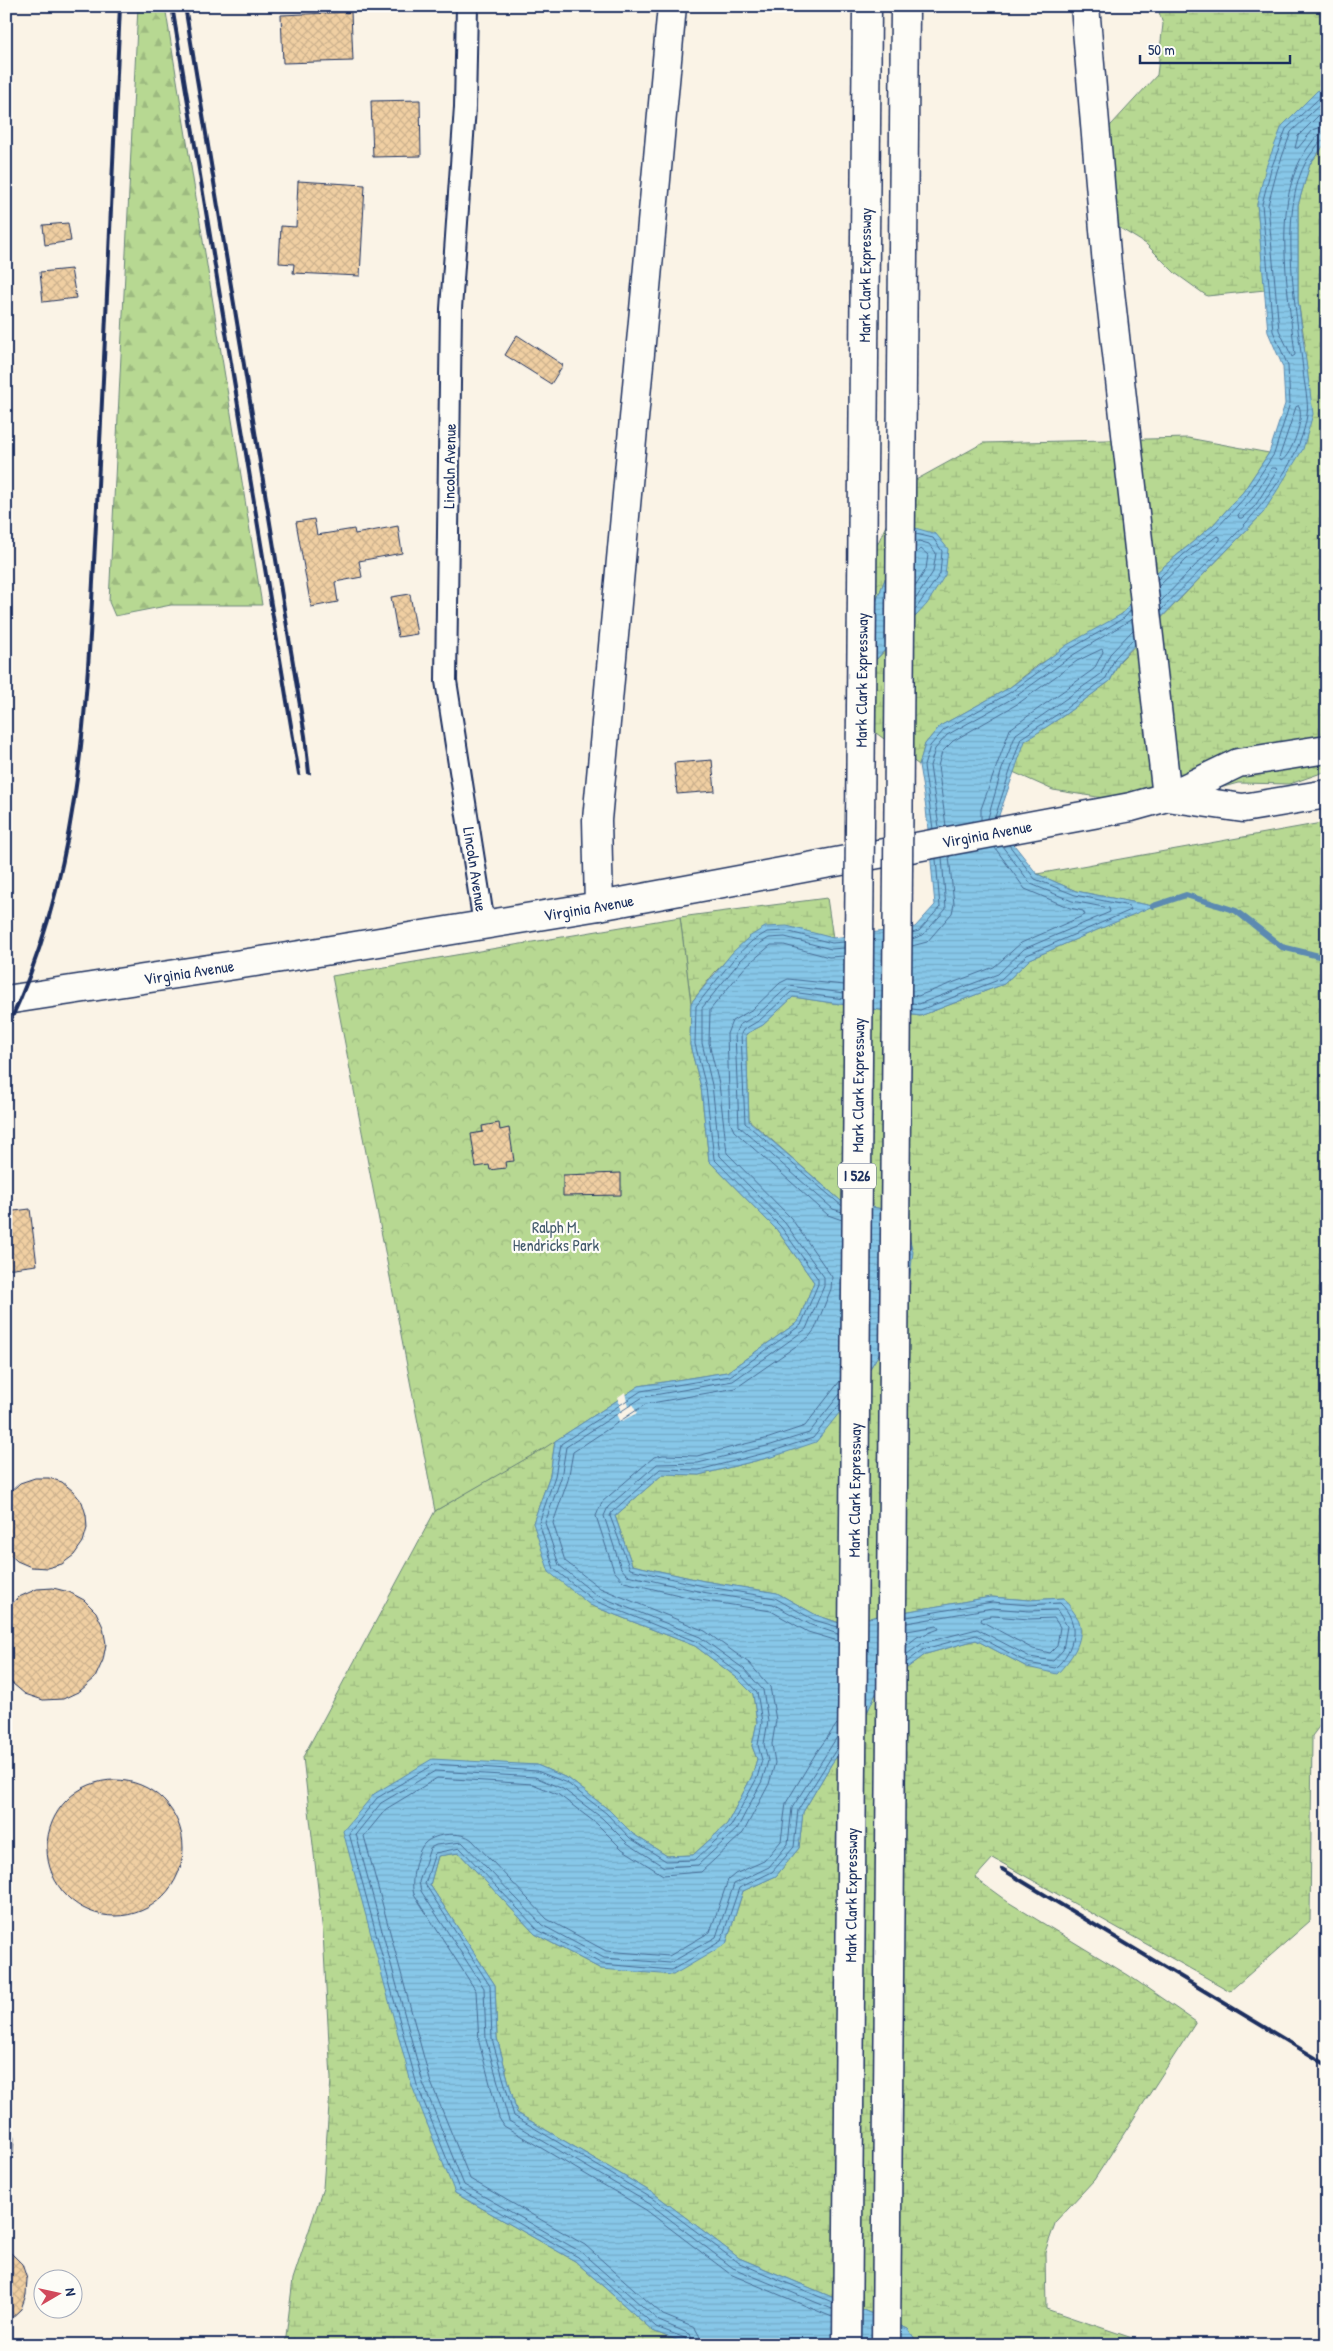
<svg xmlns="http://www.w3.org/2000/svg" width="1333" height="2351" font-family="'Patrick Hand',sans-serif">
	<defs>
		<pattern id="forest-firs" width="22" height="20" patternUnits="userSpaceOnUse" patternTransform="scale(1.25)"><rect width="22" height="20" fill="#b7d892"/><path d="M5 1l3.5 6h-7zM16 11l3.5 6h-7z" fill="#9dba80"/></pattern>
		<pattern id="wetland-marsh" width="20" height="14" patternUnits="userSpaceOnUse" patternTransform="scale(1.25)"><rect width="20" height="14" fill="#b7d892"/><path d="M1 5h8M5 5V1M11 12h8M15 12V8" fill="none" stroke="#9dba80"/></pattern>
		<pattern id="park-crowns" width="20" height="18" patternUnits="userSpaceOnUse" patternTransform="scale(1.25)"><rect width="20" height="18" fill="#b7d892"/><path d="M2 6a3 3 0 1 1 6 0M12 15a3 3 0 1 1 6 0" fill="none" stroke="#9dba80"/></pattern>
		<pattern id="water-rules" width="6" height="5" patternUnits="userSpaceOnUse" patternTransform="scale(1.25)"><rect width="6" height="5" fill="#87c7e8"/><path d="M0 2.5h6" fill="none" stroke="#74abc9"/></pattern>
		<pattern id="building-cross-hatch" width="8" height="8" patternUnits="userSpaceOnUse" patternTransform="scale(1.25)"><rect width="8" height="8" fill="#f0cfa2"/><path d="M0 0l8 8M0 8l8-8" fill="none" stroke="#cdb28e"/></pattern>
	</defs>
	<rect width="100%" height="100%" fill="#faf3e6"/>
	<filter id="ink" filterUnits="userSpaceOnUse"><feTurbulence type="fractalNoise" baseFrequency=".02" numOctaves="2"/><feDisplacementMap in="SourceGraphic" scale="10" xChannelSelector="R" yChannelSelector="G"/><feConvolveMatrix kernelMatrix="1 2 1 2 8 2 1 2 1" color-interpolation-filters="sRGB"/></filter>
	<g filter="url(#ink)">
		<path fill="url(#forest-firs)" stroke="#698478" d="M138,6h27l97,599h-91l-56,11 -6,-14z"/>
		<path fill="url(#wetland-marsh)" stroke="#698478" fill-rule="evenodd" d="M1157,6h170v79l-10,6 -60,113 8,86 -58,6 -32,-23 -29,-29 -41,-25 -4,-83 56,-61 6,-51z
			M1327,141v630l-37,13 -52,-1 -84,23 -101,-16 -40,-18 11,-31 39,-25 47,-35 10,-20 143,-148 42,-168 -7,-45v-95l12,-41z
			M1188,438l81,15 -26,39 -30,33 -57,48 -34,41 -85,52 -28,22 -69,38 -15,18 -6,21 -47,-35 -20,-38 -5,-64 24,-69 32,-72 80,-44zM899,543l4,89 -31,32 -1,-49z
			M1327,822v894l-15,20 -2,185 -80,70 -237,-133 -18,20 33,24 120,73 68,47 -102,158 -38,41 -11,31 1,57 107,36h-234l-11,-16 -169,-71 -83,-63 -139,-82 -20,-75 -2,-53 -65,-100 8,-29 21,-3 76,81 66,35 125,-25 17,-53 33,-15 23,-28 4,-36 29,-49 31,-42 15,-32 48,-35 50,-14 51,27 37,-69 -35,2 -38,-3 -151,26 -24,-8 -39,-22 -73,-12 -72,-16 -17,-49 48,-42 36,1 76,-19 80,-63 30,-49 18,-131 -62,-12 -92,-81 -3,-86 17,-9 30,-28 127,19 84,-32 26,-25 122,-53 -76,-15 -39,-17z
			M827,898l6,40 -23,-5 -61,4 -34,35 -24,31 -11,-86z
			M555,1441l-5,34 -17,48 57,82 105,41 41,31 17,17 4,28 -5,24 5,13 -5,17 -25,48 -34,31 -26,1 -34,-22 -24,-24 -40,-31 -32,-14 -39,-1 -124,30 81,399 120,68 78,70 35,14h-403l8,-66 30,-91 8,-109 -8,-146 -20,-176 132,-246z"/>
		<path fill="url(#park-crowns)" stroke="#698478" d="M680,917l11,86 -1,42 11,42 8,74 68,69 37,52 -16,40 -71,50 -88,14 -96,63 -108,62 -103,-535z"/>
		<path fill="url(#water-rules)" stroke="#5c8ab1" d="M1327,85v56l-17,23 -12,41v95l15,114 -10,35 -40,64 -143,147 -10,21 -47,35 -38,25 -26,74 16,31 22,28 39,17 77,15 -123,53 -26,25 -84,32 -127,-19 -30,28 -17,9 3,87 92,80 62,12 10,39 -6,46 -22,46 -30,49 -39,49 -41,14 -76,19 -36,-1 -48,42 17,49 72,16 73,12 39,22 23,8 152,-26 38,3 35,-2c4,7 12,16 15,23 6,21 -9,39 -22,53l-30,-7 -51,-27 -50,14 -48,35 -15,32 -31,42 -29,49 -4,36 -23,28 -33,15 -17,53 -53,31 -72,-6 -66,-35 -76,-81 -21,3 -8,29 65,100 2,53 20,75 139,82 83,63 169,71 11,16h-231l-35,-14 -78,-70 -120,-68 -43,-107 -69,-255 31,-37 58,-35 105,6 32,14 40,31 24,24 34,22 26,-1 34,-31 25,-48 5,-17 -5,-13 5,-24 -4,-28 -17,-17 -41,-31 -105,-41 -41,-33 -16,-49 17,-48 5,-34 84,-55 88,-14 71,-50 16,-40 -37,-52 -68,-69 -8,-74 -11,-42 1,-42 41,-50 17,-16 16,-10 22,-1 46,12 82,-11 20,-22 -9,-97 -7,-43 6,-21 15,-18 69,-38 58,-43 55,-31 34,-41 57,-48 30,-33 26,-39 16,-49 -2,-37 -15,-35 -11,-128 9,-37 16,-41 35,-35z
			M915,528l21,6 12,15 -3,26 -18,29 -56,61v-50l28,-72z"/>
		<path fill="#faf3e6" d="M625,1392l3,15 4,-3 5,9 -17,9 -4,-8 5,-3 -3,-14z"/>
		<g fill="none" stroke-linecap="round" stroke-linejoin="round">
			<path stroke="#466c95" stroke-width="1" d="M1327,98l-36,34 -14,39 -9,34 11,125 13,27 3,-2c-6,-60 -25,-154 12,-206 6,-8 10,-16 20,-17
				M1327,107l-29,29 -3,12h3l15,-18 14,-5
				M1299,406c6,11 -7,49 -18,55l-2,-3 17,-51z
				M1272,468h4l1,3 -22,35 -13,12h-3l-1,-3 14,-16z
				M1158,579l25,-24 34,-27 30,-33 27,-41 16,-51 -2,-37 -15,-35 -11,-127 9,-35 15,-40 41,-38
				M915,587l11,-18 2,-14 -7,-6 -5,4
				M1158,587l29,-28 30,-23 3,1v3l-60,62
				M915,600l18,-28 3,-19 -7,-9 -10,-3 -3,2
				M915,610l25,-36 2,-23 -9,-13 -17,-4
				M1161,610c48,-51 136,-123 146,-195 2,-13 -3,-31 -4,-45 -6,-58 -28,-166 8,-216 5,-6 8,-14 16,-15
				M995,817l26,-79 40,-26 45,-34 9,-20 19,-20
				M988,818l14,-49 14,-35 85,-60 9,-20 23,-24
				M946,826l-8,-60 4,-14 11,-11 66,-38 58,-42 25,-12 1,3 -9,17 -84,60 -29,80v11
				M939,827l-9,-61 5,-17 12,-14 68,-38 58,-42 59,-36
				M933,829l-9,-63 6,-20 14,-16 67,-38 59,-43 54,-31 7,-8
				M912,933l7,-2 21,-24 -4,-48
				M912,939l11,-4 23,-26 -4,-52
				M912,946l15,-4 25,-29 2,-9 -5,-48
				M912,995l6,1 76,-29 27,-24 64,-28 -2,-4 -13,-3 -45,-19 -30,-41
				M912,1003l7,1 79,-30 26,-25 86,-37 -1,-4 -37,-7 -41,-17 -29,-38
				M912,1009l8,1 81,-31 26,-24 104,-45 -2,-4 -54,-11 -40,-16 -26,-34
				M842,1206l-97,-83 -4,-89 2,-4 17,-10 31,-28 53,7
				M842,1212l-9,-3 -94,-83 -4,-92 4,-9 18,-10 32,-29 55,7
				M842,1220l-14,-5 -94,-84 -4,-9 -3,-88 5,-13 21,-12 27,-26 8,-4 56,6
				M993,1616l36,3 25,-1 6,9 -3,19 -7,7 -17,-4 -52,-28 1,-3z
				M838,1627l-24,-7 -39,-22 -72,-12 -73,-17 -20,-53 2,-4 48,-43 39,1 74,-19 40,-13 27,-34
				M838,1634l-27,-9 -38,-21 -71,-12 -75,-17 -6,-7 -17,-52 4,-9 49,-43 41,-1 73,-18 38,-12 31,-39
				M838,1641l-30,-9 -37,-21 -71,-11 -76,-18 -10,-11 -18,-55 6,-14 52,-45 9,-2 34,1 72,-18 36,-12 35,-45
				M907,1645l10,-8 22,-8 -2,-3 -30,5
				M907,1654l16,-11 54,-14 53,28 23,4 10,-11 4,-24 -10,-16 -28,1 -37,-3 -85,15
				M907,1662l17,-13 52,-14 52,28 27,5c20,-17 26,-46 5,-65l-31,2 -37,-3 -85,15
				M832,2302l-95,-40 -84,-63 -139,-83 -22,-77 -2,-53 -65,-102 10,-31 25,-5 78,82 64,34 70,6 49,-29 18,-53 33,-16 22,-25 4,-37 39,-62
				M832,2309l-99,-41 -83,-64 -141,-83 -23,-81 -2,-52 -63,-97 -2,-9 11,-34 6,-3 26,-3 80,83 62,33 66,5 46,-26 18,-53 35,-17 19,-23 4,-36 45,-71
				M832,2317l-102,-43 -84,-64 -142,-84 -5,-8 -20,-76 -3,-51 -62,-97c-4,-10 2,-43 11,-51 10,-10 37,-12 47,-3l75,79 59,32 63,5 41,-24 18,-52 7,-6 29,-13 17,-20 5,-38 30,-50 21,-29
				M688,2345l-3,-7 -29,-11 -78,-70 -119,-68 -42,-104 -68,-252 28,-35 57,-34 103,7 30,12 39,30 24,25 36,23 29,-1 36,-34 26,-48 5,-18 -4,-15 4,-23 -5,-30 -17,-18 -43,-32 -104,-42 -39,-31 -15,-46 16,-47 6,-32 80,-53 89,-15 71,-51 17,-41v-5l-37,-52 -67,-68 -8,-72 -11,-43 1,-38 40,-50 16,-15 15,-9 19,-1 46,12 12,-1
				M694,2345l-4,-11 -31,-13 -78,-69 -117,-67 -41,-102 -67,-249 25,-31 54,-32 100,6 28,12 39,29 25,25 37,24 34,-2 39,-36 25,-48 6,-20 -4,-17 4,-23 -5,-31 -19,-21 -44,-32 -104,-42 -37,-30 -14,-42 16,-45 5,-31 77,-50 90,-16 73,-52 18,-43v-9l-39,-54 -65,-67 -8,-71 -10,-42v-35l38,-47 16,-15 13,-8 16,-1 46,12 13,-1
				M701,2345l-1,-8 -5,-9 -32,-13 -78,-70 -115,-66 -40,-99 -66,-244 22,-27 51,-31 96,6 26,11 38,29 25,25 41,26 38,-3 42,-39 26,-49 6,-21 -3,-19 4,-24 -6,-33 -21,-24 -44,-32 -105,-43 -35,-27 -12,-38 15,-43 5,-28 73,-48 90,-16 73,-51 6,-8 16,-40 1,-12 -41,-59 -64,-65 -8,-69 -10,-41 1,-33 36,-44 25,-21h13l45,12 15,-1"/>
			<path stroke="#5c8ab1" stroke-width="6" d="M1153,906l33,-11 50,16 46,36 45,11"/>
		</g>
		<path fill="url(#building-cross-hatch)" stroke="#1b2f5e" d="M351,12l2,49 -70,2 -2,-48z
			M420,100l1,56 -48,1 -2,-56z
			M298,181l67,4 -5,91 -67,-3 1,-9 -15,-1 2,-37 15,1z
			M68,223l3,18 -26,4 -2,-20z
			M71,269l5,29 -33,4 -3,-30z
			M517,335l46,30 -12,19 -46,-29z
			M314,519l3,16 37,-6 1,5 43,-8 4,27 -43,8 3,16 -27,5 3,20 -27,5 -15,-85z
			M410,594l7,40 -19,3 -7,-40z
			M712,760l3,31 -38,3 -3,-31z
			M499,1123l1,7 9,-2 5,33 -9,1 1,6 -9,1 -7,1 -1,-5 -13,2 -5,-33 12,-2 -1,-6z
			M621,1173v22l-58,1v-21z
			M30,1209l7,56 -31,4v-57z
			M35,1478h14l13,4 11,9 9,11 4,13 1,13 -4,14 -9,13 -12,9 -15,4 -16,-1 -14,-6 -11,-10v-55l14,-13z
			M53,1588l16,4 15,8 12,12 7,15 3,17 -3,16 -8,18 -15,13 -17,8 -20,1 -18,-6 -19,-16v-69l13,-12 18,-8z
			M47 1848a68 68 0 1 1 136 0a68 68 0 1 1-136 0Z
			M6,2119l8,19 -1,17 -7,15z
			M6,2248l16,16 5,15 -1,16 -5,14 -15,14z"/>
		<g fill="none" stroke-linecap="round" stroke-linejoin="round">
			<defs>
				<g id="minor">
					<path id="s1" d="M467,6l-2,101 -14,202 -5,372 38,243"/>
				</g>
				<g id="secondary">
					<path d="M1167,797l76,11 84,-14"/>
					<path id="s2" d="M6,1000l288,-44 305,-50 532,-99 36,-10 71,-34 89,-14"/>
				</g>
				<path id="motorway" d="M1085,6l22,259 60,532
					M599,906l-2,-86 75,-814"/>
			</defs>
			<use href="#minor" stroke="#1b2f5e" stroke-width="24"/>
			<use href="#secondary" stroke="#1b2f5e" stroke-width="31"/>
			<use href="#motorway" stroke="#1b2f5e" stroke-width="31"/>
			<use href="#minor" stroke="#fdfcf7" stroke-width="20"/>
			<use href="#secondary" stroke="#fdfcf7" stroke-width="28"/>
			<use href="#motorway" stroke="#fdfcf7" stroke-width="28"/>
			<path stroke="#1b2f5e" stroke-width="4" d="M172,6l127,768
				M185,6l120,730 4,37
				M6,1030c80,-163 81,-347 91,-524 9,-167 15,-333 23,-500
				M1002,1869l325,196"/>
			<defs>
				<g id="motorway-bridge">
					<path id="s3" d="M847,2345l20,-2339"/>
					<path d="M886,2345l19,-2339"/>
				</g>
			</defs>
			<use href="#motorway-bridge" stroke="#1b2f5e" stroke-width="31" stroke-linecap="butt"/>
			<use href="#motorway-bridge" stroke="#fdfcf7" stroke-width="28"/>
		</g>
	</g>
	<g text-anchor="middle" stroke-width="4.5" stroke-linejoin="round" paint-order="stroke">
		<rect fill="#fdfcf7" stroke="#5f6c8c" stroke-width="1" x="838" y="1163.5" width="38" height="25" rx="4"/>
		<g font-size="15" font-weight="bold" fill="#1b2f5e">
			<text x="857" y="1181">I 526</text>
		</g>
		<g font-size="16" fill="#1b2f5e" stroke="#fdfcf7">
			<text dy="6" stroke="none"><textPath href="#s3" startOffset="2070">Mark Clark Expressway</textPath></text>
			<text transform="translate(449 466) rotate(-89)" y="6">Lincoln Avenue</text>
			<text dy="6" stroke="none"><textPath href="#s3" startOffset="1665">Mark Clark Expressway</textPath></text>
			<text dy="6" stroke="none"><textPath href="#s2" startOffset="995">Virginia Avenue</textPath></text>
			<text dy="6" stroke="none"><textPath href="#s1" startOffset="866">Lincoln Avenue</textPath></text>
			<text dy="6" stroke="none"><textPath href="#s2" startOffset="590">Virginia Avenue</textPath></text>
			<text dy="6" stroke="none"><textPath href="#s2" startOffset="185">Virginia Avenue</textPath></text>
			<text dy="6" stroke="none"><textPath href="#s3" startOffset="1260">Mark Clark Expressway</textPath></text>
			<text dy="6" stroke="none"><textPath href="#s3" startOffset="855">Mark Clark Expressway</textPath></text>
			<text dy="6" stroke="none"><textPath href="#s3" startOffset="450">Mark Clark Expressway</textPath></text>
		</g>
		<g font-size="16" fill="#42596b" stroke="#fdfcf7">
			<text x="556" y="1233">Ralph M.<tspan x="556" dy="18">Hendricks Park</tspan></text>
		</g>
	</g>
	<rect width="1333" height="2351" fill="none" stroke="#fdfcf7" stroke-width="25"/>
	<rect x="12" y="12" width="1308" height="2326" fill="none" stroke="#1b2f5e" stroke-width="2" filter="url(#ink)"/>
	<g transform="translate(58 2294) rotate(81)"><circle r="24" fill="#fdfcf7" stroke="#a3aaba"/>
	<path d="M0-4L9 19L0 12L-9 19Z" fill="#d1495b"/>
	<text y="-8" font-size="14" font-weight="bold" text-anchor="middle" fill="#1b2f5e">N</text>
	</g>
	<path d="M1140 55v8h150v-8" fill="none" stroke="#1b2f5e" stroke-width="2.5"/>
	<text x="1148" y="55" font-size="15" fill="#1b2f5e" stroke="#fdfcf7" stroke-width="4" paint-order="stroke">50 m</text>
</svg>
